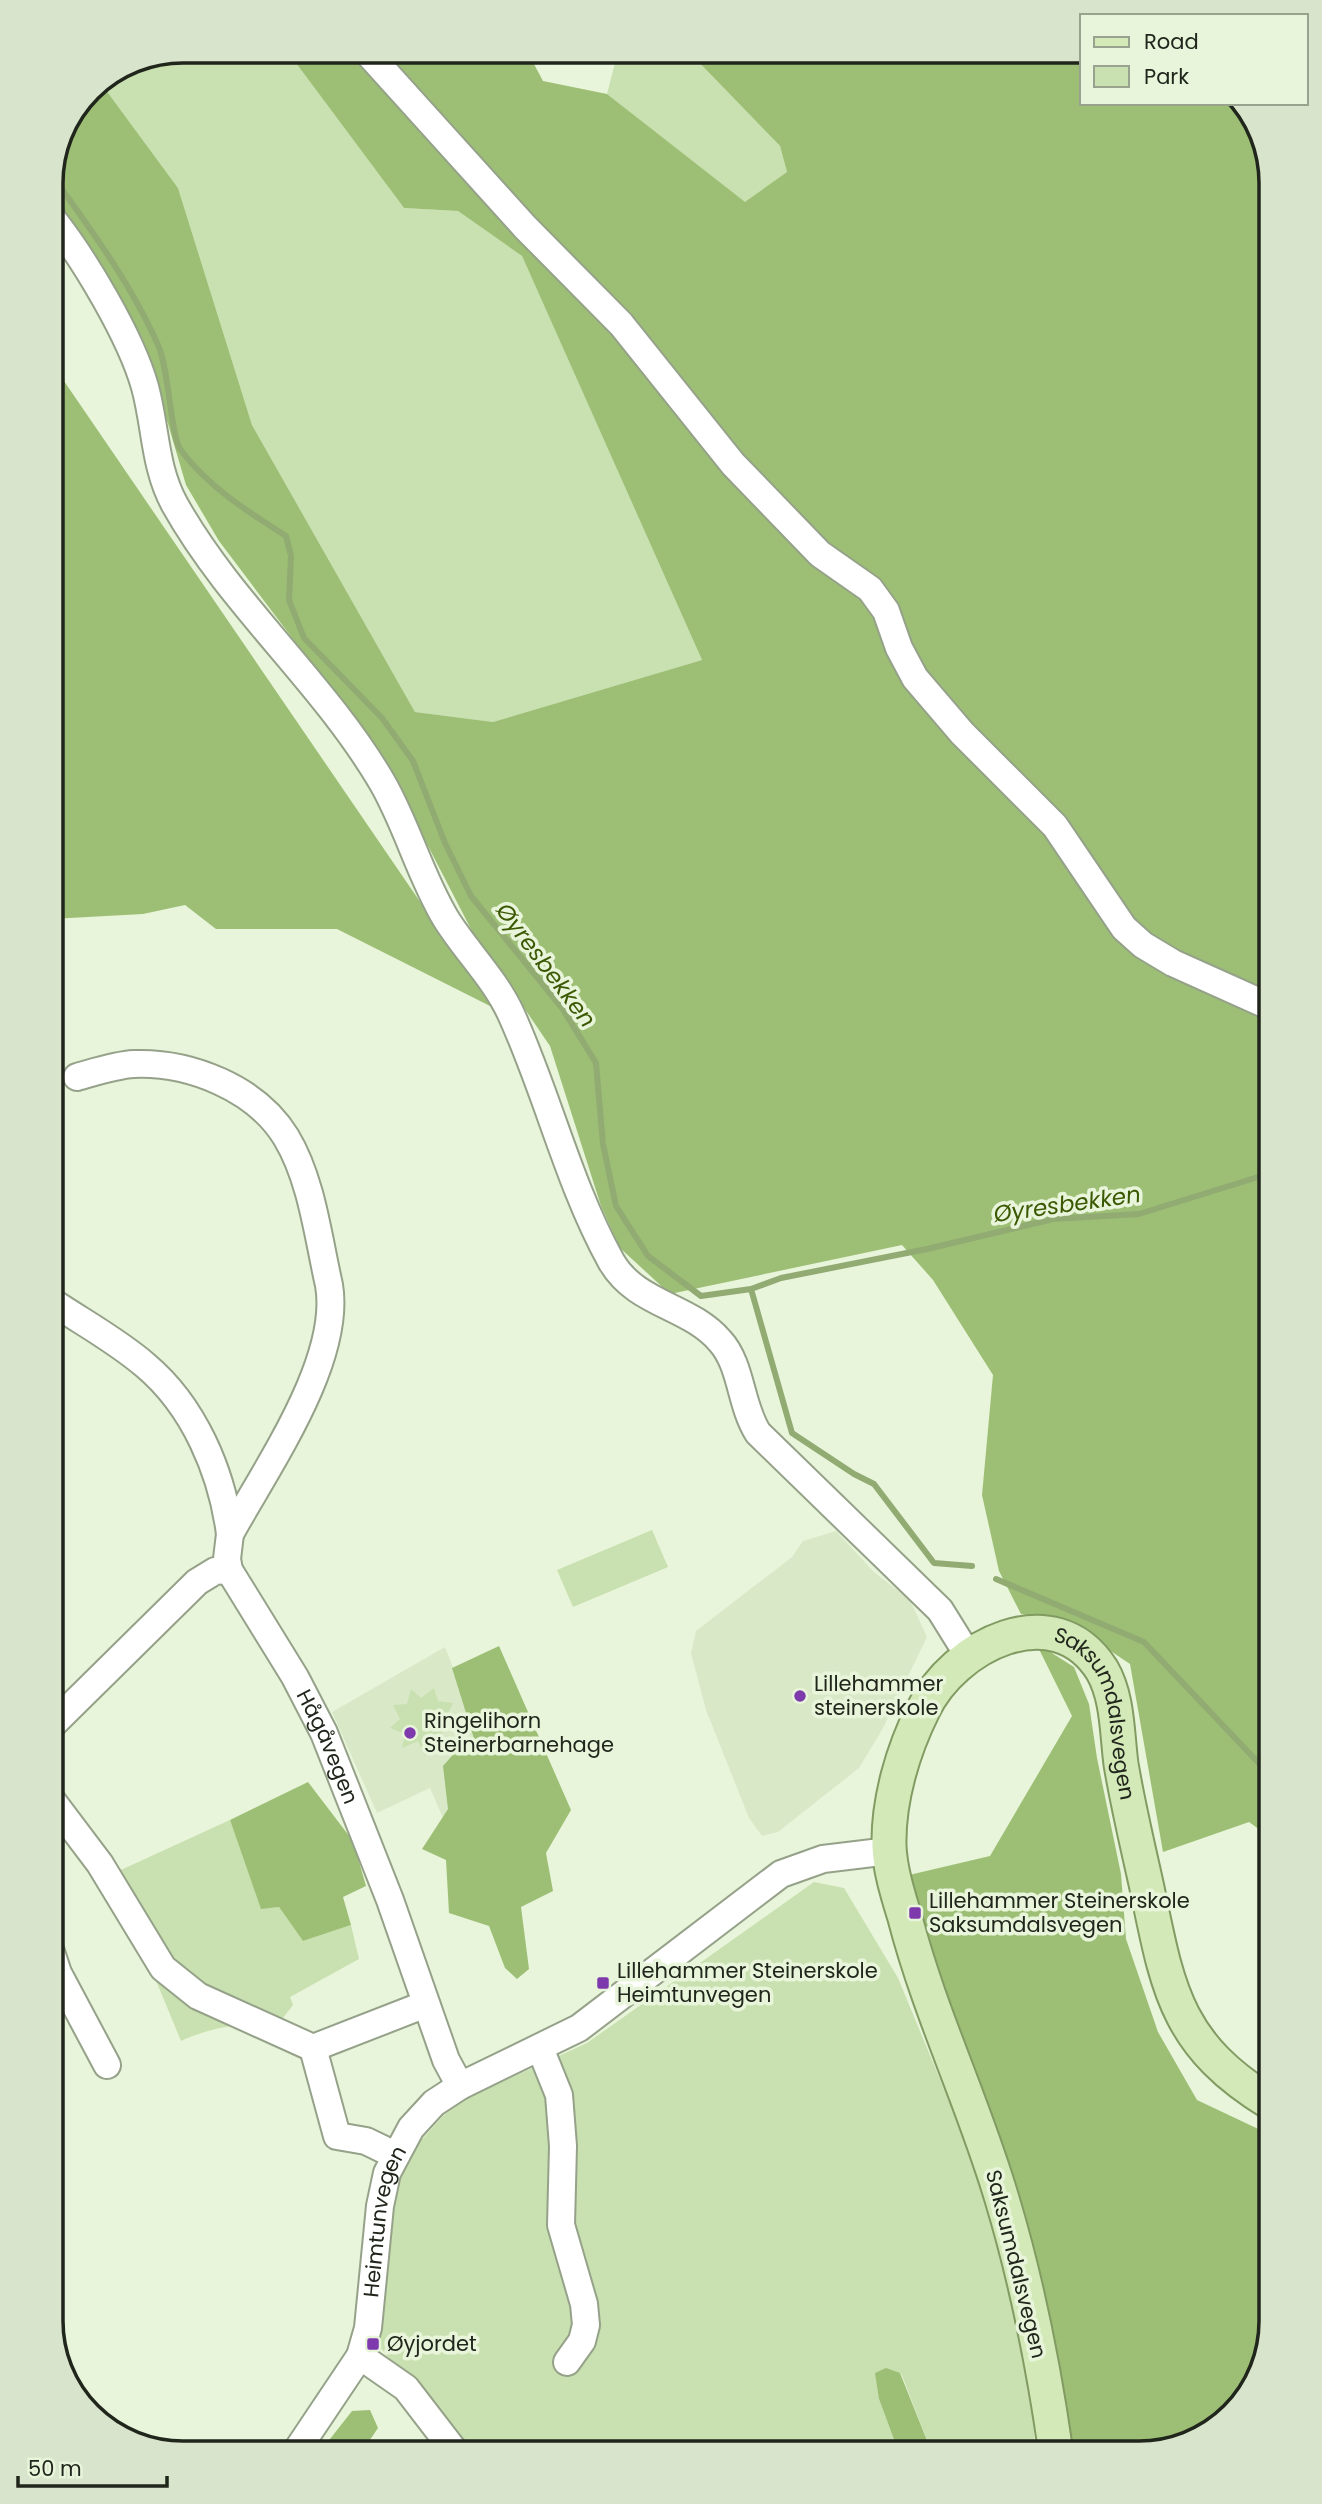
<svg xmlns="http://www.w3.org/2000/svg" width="1322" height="2504" font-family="Poppins,sans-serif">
	<rect width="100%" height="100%" fill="#e8f5da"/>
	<path fill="#d9e9c8" d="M836,1531l38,41 36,28 17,37 -45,93 -23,38 -81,64 -16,4 -13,-18 -43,-108 -15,-57 5,-22 96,-74 11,-16z
		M445,1647l42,106 -37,81 -20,-46 -53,25 -45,-101z"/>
	<path fill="#c9e0b0" d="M183,51h104l117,157 54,3 64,45 180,404 -209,62 -78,-10 -163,-287 -74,-237 -78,-106 33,-21z
		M618,51h70l92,95 7,26 -42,31 -138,-109z
		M652,1530l16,37 -95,40 -16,-37z
		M434,1688l4,13 15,2 -6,13 11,10 -16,5 5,16 -13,-4 -9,13 -7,-15 -16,7 3,-14 -15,-6 10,-9 -7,-14 14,-1 4,-15 10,9z
		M230,1820l31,88 18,-1 24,34 48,-16 8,34 -69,38 3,8 -14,18c-35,0 -66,3 -98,18l-69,-167z
		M814,1882l30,6 54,90 82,198 36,127 17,97 2,53h-103l-31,-80 -22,26 20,54h-435l-84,-106 4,-102 8,-49 14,-39 48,-53 133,-61z"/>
	<path fill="#9dbf75" d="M287,51h240l16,30 64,13 138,108 42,-30 -7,-26 -92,-95h394v52h156l23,29 10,51v1655l-22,-16 -86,30 -33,-188 -61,-41 -48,-9 -22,-43 -17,-76 11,-120 -60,-95 -31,-35 -232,49 -50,-46 -19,-42 -51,-160 -77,-113 -91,-176 -163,-216 -33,-56 -35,-119 -100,-161v-31l39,-85 10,-7 78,106 74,237 163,287 78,10 209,-62 -180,-404 -64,-45 -54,-3z
		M51,362l441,645 -155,-78h-121l-31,-24 -42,9 -92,5z
		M1036,1643l38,24 15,37 8,54 24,116 5,65 32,93 39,68 74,35v187l-22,72 -59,49 -51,10h-68l-7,-51 -38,-186 -87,-244 -30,-97 81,-19 82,-140z
		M499,1646l72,164 -25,43 7,38 -32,16 8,62 -12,10 -12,-11 -16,-42 -40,-13 -3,-53 -24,-11 26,-40 -5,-43 16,-18 17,-3 -24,-77z
		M308,1782l45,59 13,45 -23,11 8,28 -48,16 -24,-34 -18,2 -31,-89z
		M886,2368l14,5 32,80h-33l-20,-54 -4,-26z
		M370,2410l8,18 -17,25h-42l33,-42z"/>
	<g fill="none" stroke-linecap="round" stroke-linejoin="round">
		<path stroke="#91ab73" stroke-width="6" d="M51,174c39,54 80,110 107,171 11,23 13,92 22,104 27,37 68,63 106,87l5,20 -2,44 15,38 78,80 31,43 32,82 26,53 91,112 34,55 7,81 13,62 32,50 53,40 50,-7 30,-11 146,-29 126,-30 86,-5 132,-41
			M751,1289l41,144 62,41 20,10 60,79 38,3
			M996,1579l148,63 127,134"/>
		<defs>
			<g id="minor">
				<path d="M366,51l159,176 96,97 112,140 87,90 50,35 16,22 13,37 16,30 47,55 93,93 69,102 19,17 30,18 98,44"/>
				<path d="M51,217c33,41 80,120 94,170 11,40 9,80 30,118 56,100 149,178 207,277 25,43 38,94 64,137 20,32 49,60 65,95 37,81 57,169 100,247 25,44 78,44 109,80 22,24 20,64 38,92l182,177 28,45"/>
				<path id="s1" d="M77,1077c18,-5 38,-12 57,-13 56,-2 122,24 152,73 26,43 32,100 43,148 13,76 -63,183 -99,249l-3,25 2,11 66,107 29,56 66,167 56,160 14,26"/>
				<path d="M51,1301c31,21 65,39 94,64 49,41 77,107 85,169"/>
				<path d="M51,1726l146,-144 18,-11 14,-1"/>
				<path d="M51,1799l49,65 63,104 35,28 115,52 113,-44"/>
				<path d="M51,1952l7,21 49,92"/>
				<path d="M313,2048l24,88 29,5 29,14"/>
				<path d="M540,2048l19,47 4,51 -2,79 23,79 2,21 -4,16 -15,21"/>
				<path d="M360,2356l46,32 50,65"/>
				<path id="s2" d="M295,2453l65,-97 8,-28 12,-122 7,-33 24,-45 23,-25 26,-17 119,-58 202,-154 42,-15 66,-8"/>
			</g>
			<g id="major">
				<path id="s3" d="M1056,2453c-12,-85 -29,-171 -54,-254 -28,-95 -72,-185 -97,-281 -7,-23 -15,-48 -16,-72 -1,-46 14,-96 34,-136 30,-64 131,-116 179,-40 16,27 15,64 19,94 7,42 17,83 26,124 21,102 29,157 124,215"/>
			</g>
		</defs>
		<use href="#minor" stroke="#95a289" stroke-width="30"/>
		<use href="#major" stroke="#819b63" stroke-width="37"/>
		<use href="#minor" stroke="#fff" stroke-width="26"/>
		<use href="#major" stroke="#d3e9b8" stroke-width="33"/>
	</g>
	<g fill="#7e39ac" stroke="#e8f5da" stroke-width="2.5">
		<circle cx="800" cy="1696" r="7"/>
		<circle cx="410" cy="1733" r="7"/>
		<rect x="908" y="1906" width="14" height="14" rx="3.5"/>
		<rect x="596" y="1976" width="14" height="14" rx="3.5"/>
		<rect x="366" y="2337" width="14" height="14" rx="3.5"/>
	</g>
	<g text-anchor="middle" stroke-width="7" stroke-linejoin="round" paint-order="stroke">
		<g font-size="21" fill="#21261c" stroke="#e8f5da" text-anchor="start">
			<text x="814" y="1691">Lillehammer<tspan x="814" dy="24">steinerskole</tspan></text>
			<text x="424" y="1728">Ringelihorn<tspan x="424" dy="24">Steinerbarnehage</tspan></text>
			<text x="929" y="1908">Lillehammer Steinerskole<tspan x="929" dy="24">Saksumdalsvegen</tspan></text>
			<text x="617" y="1978">Lillehammer Steinerskole<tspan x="617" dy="24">Heimtunvegen</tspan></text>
			<text x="387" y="2351">Øyjordet</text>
		</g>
		<g font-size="21" fill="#21261c" stroke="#e8f5da">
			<text dy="7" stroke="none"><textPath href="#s3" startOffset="1032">Saksumdalsvegen</textPath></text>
			<text dy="7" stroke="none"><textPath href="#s1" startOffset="901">Hågåvegen</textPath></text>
			<text dy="7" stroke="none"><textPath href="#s2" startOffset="254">Heimtunvegen</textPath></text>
			<text transform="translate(1016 2264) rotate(76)" y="7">Saksumdalsvegen</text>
		</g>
		<g font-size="23" font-style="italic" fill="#3b5803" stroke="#e8f5da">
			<text transform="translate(546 965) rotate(53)" y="8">Øyresbekken</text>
			<text transform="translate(1067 1204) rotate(-8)" y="8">Øyresbekken</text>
		</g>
	</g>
	<path d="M0 0H1322V2504H0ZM183 63H1139A120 120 0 0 1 1259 183V2321A120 120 0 0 1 1139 2441H183A120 120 0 0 1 63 2321V183A120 120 0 0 1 183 63Z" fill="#d8e4cb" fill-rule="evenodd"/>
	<path fill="none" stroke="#21261c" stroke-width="3.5" d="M183 63H1139A120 120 0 0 1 1259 183V2321A120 120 0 0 1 1139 2441H183A120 120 0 0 1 63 2321V183A120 120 0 0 1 183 63Z"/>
	<rect x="1080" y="14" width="228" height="91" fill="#e8f5da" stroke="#98a28e" stroke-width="2"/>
	<rect x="1094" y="37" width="35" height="10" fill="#d3e9b8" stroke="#98a28e" stroke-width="2"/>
	<text x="1144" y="49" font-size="21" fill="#21261c">Road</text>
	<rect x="1094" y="66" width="35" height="21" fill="#c9e0b0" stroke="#98a28e" stroke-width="2"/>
	<text x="1144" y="84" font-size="21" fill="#21261c">Park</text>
	<path d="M18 2476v10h149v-10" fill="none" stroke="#21261c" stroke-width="3.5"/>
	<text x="28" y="2476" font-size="21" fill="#21261c" stroke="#e8f5da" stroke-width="5" paint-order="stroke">50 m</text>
</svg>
